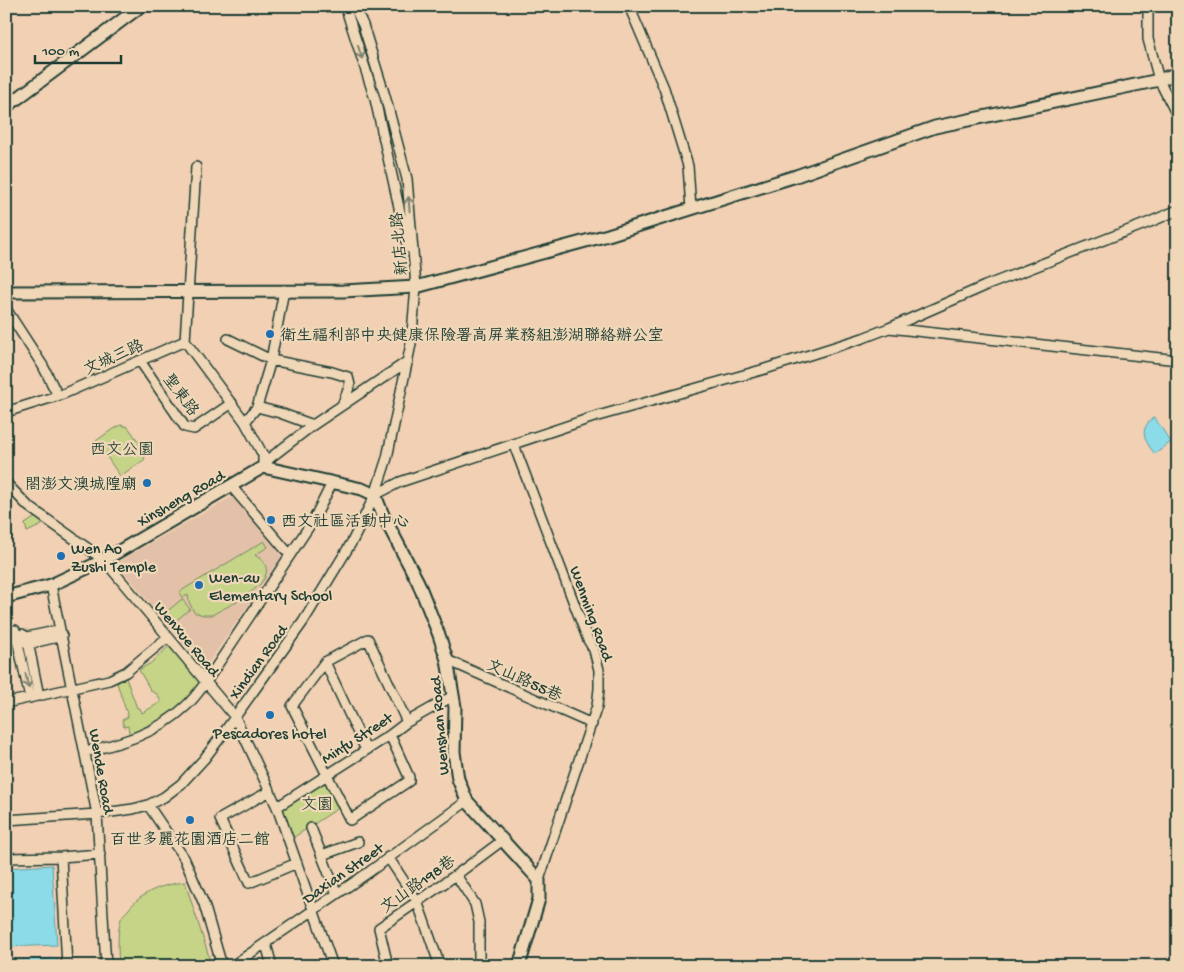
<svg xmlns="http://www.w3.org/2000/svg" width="1184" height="972" font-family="'Gochi Hand','LXGW WenKai TC',sans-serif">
	<rect width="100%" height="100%" fill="#f1d0b3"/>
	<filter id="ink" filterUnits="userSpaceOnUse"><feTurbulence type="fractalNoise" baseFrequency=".02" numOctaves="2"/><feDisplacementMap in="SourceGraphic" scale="10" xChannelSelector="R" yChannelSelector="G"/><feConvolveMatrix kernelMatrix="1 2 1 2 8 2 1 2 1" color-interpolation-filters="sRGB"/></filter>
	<g filter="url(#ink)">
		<path fill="#e3c1a8" d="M230,498h5l44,54 2,6 -77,111 -83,-101 -2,-7z"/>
		<path fill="#c6d488" stroke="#72885e" d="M121,425l7,2 18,25 -2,8 -24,16 -24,-35 11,-8z
			M37,516l5,5v4l-15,7 -2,-8z
			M264,541l4,6 -13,8c37,23 -26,50 -43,60h-9l-9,-3 -5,-10 -1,-7 -6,3 -3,-6z
			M182,599l8,10 -18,15 -8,-10z
			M170,645l34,36 -18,23 -25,20 -31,14 -2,-12 -4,1 -2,-7 6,-3 -11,-34 9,-5 11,30h3l2,5 19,-11 -4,-8 -6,-3 -12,-21 12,-7z
			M326,776l14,31 -49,32 -12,-31z
			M185,882l27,84h-93c-1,-11 -2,-37 2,-47 1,-3 4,-6 7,-9 15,-19 33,-25 57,-28z"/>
		<path fill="#8bdbe8" stroke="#609ca0" d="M1154,417l17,25 -16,12c-11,-14 -17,-24 -1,-37z
			M52,865l5,80 -51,2v-79z
			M57,958v8h-51v-5z"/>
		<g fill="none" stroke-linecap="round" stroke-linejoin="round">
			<defs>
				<path id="minor" d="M345,6l30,93 33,149
					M629,6l35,82 24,78 3,43
					M1148,6v33l11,41 19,37
					M6,309l37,57 15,30
					M889,328l289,32
					M228,339l43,21 61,12 16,5 2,8 -7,18
					M185,341l60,81 18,33v12
					M140,361l45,66 9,2 38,-26
					M257,407l23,6 33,12
					M6,412l57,-18 122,-53 11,-174
					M245,422l12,-15 14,-47 13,-70
					M514,445l74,195 6,10 5,20v19l-2,17 -58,174
					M263,467l7,-9 43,-33 95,-64
					M6,483l22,23 76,54 131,157 42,90 56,159
					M231,486l59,69
					M375,495l25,-13 191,-64 174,-49 98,-31 26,-10 96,-42 165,-64 28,-12
					M51,585l46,229 9,152
					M15,630l15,68
					M22,634l5,3 33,-7
					M6,637l11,-2 11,9 34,-8
					M27,637l12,59
					M447,660l145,64
					M325,662l41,88
					M6,703l103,-23 17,-8 42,-35
					M390,735l19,42v4l-59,39 -58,-114 33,-44 43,-23 39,83
					M85,752c37,-9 73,-19 101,-46 8,-7 14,-16 20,-24l108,-163 18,-36
					M270,791l-50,28 29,64 48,-20
					M148,805l36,53 20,46 18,62
					M277,807l113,-72 17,-13 46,-26
					M6,820l91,-6 36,-5 15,-4 16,-8 17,-13 23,-25 16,-21 83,-116 50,-82 22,-45 12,-37 24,-114 5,-57 -9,-108 -22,-83 -22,-71 -9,-19
					M311,828l26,66
					M322,855l36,-13
					M61,857l6,109
					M388,857l29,44 23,65
					M6,858l55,-1 39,-3
					M456,875l19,29 4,18v44
					M266,944l6,22
					M232,966l137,-94 98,-71
					M388,966l-9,-38 77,-53 47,-35"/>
				<path id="major" d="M6,107l135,-101
					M6,292l337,-1 73,-4 192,-52 188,-59 139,-49 224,-47 19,-7
					M6,597l45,-12 53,-25 159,-93 99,22 13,6 8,20 35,67 21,53 8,25 8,47 -1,45 4,27 9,22 72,79v19l-20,67"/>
			</defs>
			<use href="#minor" stroke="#1f3d34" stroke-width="12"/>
			<use href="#major" stroke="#1f3d34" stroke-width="15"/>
			<use href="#minor" stroke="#efd7b7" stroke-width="9"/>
			<use href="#major" stroke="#efd7b7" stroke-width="11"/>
		</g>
		<defs><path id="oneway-shaft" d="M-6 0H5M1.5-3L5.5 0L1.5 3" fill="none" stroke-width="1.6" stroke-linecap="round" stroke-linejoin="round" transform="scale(1.25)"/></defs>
		<g stroke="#7d826f">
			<use href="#oneway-shaft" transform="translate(360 52) rotate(72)"/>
			<use href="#oneway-shaft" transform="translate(409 204) rotate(-95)"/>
			<use href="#oneway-shaft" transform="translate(27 681) rotate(78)"/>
		</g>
	</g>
	<g fill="#1f6fb2" stroke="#efd7b7" stroke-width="2">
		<circle cx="270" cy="334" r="5"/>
		<circle cx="147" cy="483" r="5"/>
		<circle cx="271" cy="520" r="5"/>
		<circle cx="61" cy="556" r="5"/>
		<circle cx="199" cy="585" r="5"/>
		<circle cx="270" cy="715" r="5"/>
		<circle cx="190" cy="820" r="5"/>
	</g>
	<g text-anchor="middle" stroke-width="4.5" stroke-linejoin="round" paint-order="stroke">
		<g font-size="16" fill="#1f3d34" stroke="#efd7b7">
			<text transform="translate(398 244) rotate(-95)" y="6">新店北路</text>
			<text transform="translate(113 356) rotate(-24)" y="6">文城三路</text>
			<text transform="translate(182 394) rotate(53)" y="6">聖東路</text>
			<text transform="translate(180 497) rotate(-30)" y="6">Xinsheng Road</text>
			<text transform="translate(593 613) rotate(70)" y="6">Wenming Road</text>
			<text transform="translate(188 638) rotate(50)" y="6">Wenxue Road</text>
			<text transform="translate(257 661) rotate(-54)" y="6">Xindian Road</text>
			<text transform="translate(525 679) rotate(24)" y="6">文山路55巷</text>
			<text transform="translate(438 726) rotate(-95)" y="6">Wenshan Road</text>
			<text transform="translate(356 737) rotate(-33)" y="6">Minfu Street</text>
			<text transform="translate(103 771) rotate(80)" y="6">Wende Road</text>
			<text transform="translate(342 872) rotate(-35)" y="6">Daxian Street</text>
			<text transform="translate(417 883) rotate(-35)" y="6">文山路198巷</text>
		</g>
		<g font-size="16" fill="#1f3d34" stroke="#efd7b7" text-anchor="start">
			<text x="280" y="340">衛生福利部中央健康保險署高屏業務組澎湖聯絡辦公室</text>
			<text x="137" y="489" text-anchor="end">閤澎文澳城隍廟</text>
			<text x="281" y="526">西文社區活動中心</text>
			<text x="71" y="553">Wen Ao<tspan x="71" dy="18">Zushi Temple</tspan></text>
			<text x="209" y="582">Wen-au<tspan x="209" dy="18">Elementary School</tspan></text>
			<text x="270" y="738" text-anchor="middle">Pescadores hotel</text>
			<text x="190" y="844" text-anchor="middle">百世多麗花園酒店二館</text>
		</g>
		<g font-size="16" fill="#304c3c" stroke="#efd7b7">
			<text x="122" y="454">西文公園</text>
			<text x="317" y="809">文園</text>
		</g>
	</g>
	<rect width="1184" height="972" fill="none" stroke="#efd7b7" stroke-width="25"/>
	<rect x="12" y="12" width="1159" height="947" fill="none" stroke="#1f3d34" stroke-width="2" filter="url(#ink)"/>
	<path d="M35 55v8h86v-8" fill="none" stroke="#1f3d34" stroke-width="2.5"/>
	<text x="42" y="55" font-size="15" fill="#1f3d34" stroke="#efd7b7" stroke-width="4" paint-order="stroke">100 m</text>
</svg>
